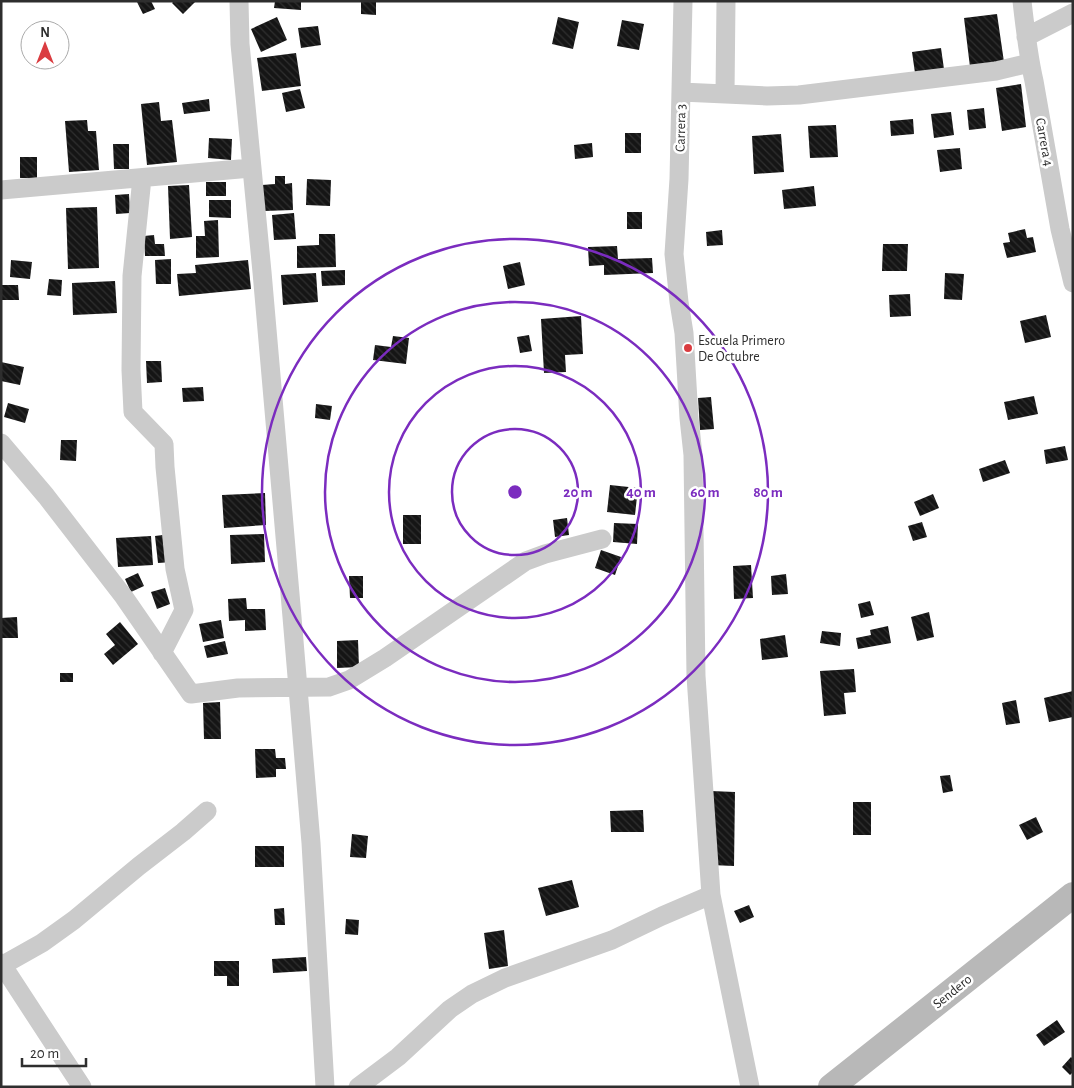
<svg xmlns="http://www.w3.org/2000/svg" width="1074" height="1088" font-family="'Alegreya Sans',sans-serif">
	<defs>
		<pattern id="building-back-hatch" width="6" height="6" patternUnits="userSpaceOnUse" patternTransform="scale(1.25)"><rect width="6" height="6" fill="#151515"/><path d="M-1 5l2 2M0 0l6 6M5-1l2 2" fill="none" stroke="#2f2f2f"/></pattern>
	</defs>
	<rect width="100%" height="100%" fill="#fff"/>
	<path fill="url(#building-back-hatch)" d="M140,1h11l4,8 -12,5 -6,-12z
		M174,1h22l-13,13 -11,-11z
		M275,1h26v9l-27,-2z
		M361,1h15v14l-15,-1z
		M997,14l7,48 -34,5 -6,-49z
		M277,17l10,23 -26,12 -10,-23z
		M558,17l21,5 -6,27 -21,-5z
		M622,20l22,4 -5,26 -22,-4z
		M318,26l3,19 -20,3 -3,-20z
		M941,48l3,21 -29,4 -3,-21z
		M296,53l5,33 -39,5 -5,-33z
		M1021,84l5,43 -24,4 -6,-43z
		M300,89l5,19 -19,4 -4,-19z
		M209,99l1,12 -26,3 -2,-11z
		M159,102l2,19 11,-1 5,42 -30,3 -6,-61z
		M984,108l2,20 -17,2 -2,-20z
		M951,112l3,23 -20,3 -3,-24z
		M913,119l1,15 -23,2 -1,-15z
		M87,120l1,11h8l3,39 -30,2 -4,-51z
		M836,125l2,32 -28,1 -2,-32z
		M625,133h16v20h-16z
		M781,134l3,38 -30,2 -2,-38z
		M209,138l23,1 -1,21 -23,-2z
		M592,143l1,14 -18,2 -1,-14z
		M113,144h16v25h-15z
		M960,148l2,21 -22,3 -3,-22z
		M20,157h17v21h-17z
		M275,176h10v8l7,-1 1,27 -29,1 -2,-26 13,-1z
		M307,179l24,1 -1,26 -24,-1z
		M206,182h20v14h-20z
		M189,185l3,52 -22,2 -2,-53z
		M814,186l2,20 -32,3 -2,-19z
		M129,194l1,19 -14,1 -1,-19z
		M209,200h22v18l-22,-1z
		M97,207l2,61 -31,1 -2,-61z
		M627,212h15v17h-15z
		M294,213l2,26 -22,1 -2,-25z
		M218,220l1,37 -23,1v-22h9l-1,-15z
		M1025,229l2,9 6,-1 3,15 -29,6 -4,-15 7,-1 -2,-9z
		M722,230l1,15 -16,1 -1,-14z
		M319,234h16l1,33 -39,1v-22l22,-1z
		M154,235l1,9h9l1,12h-20l-1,-20z
		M883,244h25l-1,27h-25z
		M617,246l1,13 34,-1 1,15 -49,2v-10l-15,1 -1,-19z
		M171,259v25h-15l-1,-24z
		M11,260l21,2 -2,17 -20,-2z
		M248,260l3,29 -72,7 -2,-22 19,-1 -1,-8z
		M520,262l5,23 -17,4 -5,-23z
		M345,270v15l-23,1 -1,-15z
		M316,273l2,29 -35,3 -2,-30z
		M945,273l19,1 -2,26 -18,-1z
		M49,279l13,1 -1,16 -14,-1z
		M115,281l2,32 -44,2 -1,-32z
		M1,285h17l1,15h-18z
		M910,294l1,22 -21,1 -1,-22z
		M1046,315l5,22 -26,6 -5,-22z
		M581,316l2,38 -18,1 1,17 -22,1 -3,-54z
		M529,335l3,16 -12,2 -3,-16z
		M393,336l16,2 -3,26 -33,-4 2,-15 16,2z
		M146,361h15l1,21 -15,1z
		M1,362l23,5 -4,18 -19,-4z
		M203,387l1,14 -21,1 -1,-14z
		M1034,396l4,18 -30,6 -4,-18z
		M711,397l3,32 -14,1 -2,-32z
		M8,403l21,6 -4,14 -21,-6z
		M316,404l16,2 -2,14 -15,-2z
		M61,440h16l-1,21 -16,-1z
		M1065,446l3,14 -22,4 -2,-14z
		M1005,460l5,13 -27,9 -4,-13z
		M610,485l28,3 -3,27 -28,-3z
		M265,493l1,32 -42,3 -2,-33z
		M933,494l6,14 -19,8 -6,-14z
		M403,515h18v29h-18z
		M567,518l2,17 -14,2 -2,-17z
		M922,522l5,15 -14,4 -5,-15z
		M614,523l24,1 -1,20 -24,-2z
		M170,534l2,28 -14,1 -3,-27z
		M264,534l1,28 -34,2 -1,-29z
		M151,536l2,29 -35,2 -2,-29z
		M601,550l20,7 -6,18 -20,-7z
		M751,565l2,33 -19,1 -1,-33z
		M138,573l6,13 -13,6 -6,-13z
		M786,574l2,20 -16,1 -1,-19z
		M349,576h14v22h-13z
		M165,588l5,16 -13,5 -6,-17z
		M246,598l1,11h18l1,21 -21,1v-11l-16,1 -1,-22z
		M870,601l4,14 -13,3 -3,-14z
		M929,612l5,25 -17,4 -6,-24z
		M17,617l1,21h-17v-20z
		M221,620l3,18 -21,4 -4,-18z
		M120,622l18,22 -25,21 -9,-11 11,-9 -9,-11z
		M888,626l3,17 -33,6 -2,-11 15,-3 -1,-5z
		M822,631l19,2 -1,13 -20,-3z
		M785,635l3,22 -26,3 -2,-21z
		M358,640l1,27 -22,1v-27z
		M225,641l3,13 -21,4 -3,-12z
		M854,669l2,23 -12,1 2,21 -22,2 -4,-45z
		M60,673h13v9h-13z
		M1073,691v26l-24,5 -5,-24z
		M1016,700l4,23 -14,2 -4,-22z
		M220,702l1,37h-17l-1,-36z
		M255,749h20l1,9h9l1,11h-10v8l-20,1z
		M950,775l3,16 -10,2 -3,-17z
		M711,791l24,1 -1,74 -23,-1z
		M853,802h18v33h-18z
		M643,810l1,22h-33l-1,-21z
		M1036,817l7,15 -16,8 -8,-15z
		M352,834l16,2 -2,22 -16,-1z
		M255,846h29v21h-29z
		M572,880l7,27 -33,9 -8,-28z
		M749,905l5,12 -14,6 -6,-12z
		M284,908l1,17h-10l-1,-16z
		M346,919l13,1 -1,15 -13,-1z
		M504,930l4,36 -19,3 -5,-36z
		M306,957l1,14 -34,2 -1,-14z
		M214,961h25v25h-12v-10h-13z
		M1057,1020l8,12 -21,14 -8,-11z
		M1071,1057l2,2v13l-3,3 -8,-8z"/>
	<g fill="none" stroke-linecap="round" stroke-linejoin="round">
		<path stroke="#cbcbcb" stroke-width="19" d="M239,1l1,43 22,228 30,345 19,226 14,244
			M683,1l-4,178 -5,75 5,48 5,31 5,85 4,37 3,221 15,219 39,192
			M1022,1c3,27 6,54 12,80l26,148 13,54
			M1026,37l47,-24
			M681,92l86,4 32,-1 197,-24 34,-8
			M725,94l1,-93
			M142,178l-10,98 -1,94 2,42 31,32 1,23 10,102 9,41 -22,43
			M1,190l250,-22
			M1,443l45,53 78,101 67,97 47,-6 91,-1 20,-7 36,-22 141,-97 19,-7 57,-15
			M1,963l81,124
			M3,965l39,-22 32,-23 65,-54 44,-34 24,-21
			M358,1087l40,-30 52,-48 22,-15 33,-16 107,-38 50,-24 49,-21"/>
		<path stroke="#b8b8b8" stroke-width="26" d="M831,1087l242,-192"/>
	</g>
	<g fill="none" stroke="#7b2cbf" stroke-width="2.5">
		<circle cx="515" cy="492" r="63"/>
		<circle cx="515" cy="492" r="126"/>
		<circle cx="515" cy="492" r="190"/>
		<circle cx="515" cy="492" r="253"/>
	</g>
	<circle fill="#da3c40" stroke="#fff" stroke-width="2" cx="688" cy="348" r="5"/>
	<g text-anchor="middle" stroke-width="5" stroke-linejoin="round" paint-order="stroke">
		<g font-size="14" fill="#2e2e2e" stroke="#fff">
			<text transform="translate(680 128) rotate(-89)" y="5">Carrera 3</text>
			<text transform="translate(1045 142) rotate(80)" y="5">Carrera 4</text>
			<text transform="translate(952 991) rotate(-39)" y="5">Sendero</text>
		</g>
		<g font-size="14" fill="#2e2e2e" stroke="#fff" text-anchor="start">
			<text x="698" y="345">Escuela Primero<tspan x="698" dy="16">De Octubre</tspan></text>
		</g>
	</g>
	<circle cx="515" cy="492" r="8" fill="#7b2cbf" stroke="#fff" stroke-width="2.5"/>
	<g font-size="15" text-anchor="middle" font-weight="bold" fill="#7b2cbf" stroke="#fff" stroke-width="5" stroke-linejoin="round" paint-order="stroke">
		<text x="578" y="497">20 m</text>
		<text x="641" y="497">40 m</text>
		<text x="705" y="497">60 m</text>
		<text x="768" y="497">80 m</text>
	</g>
	<rect width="1074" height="1088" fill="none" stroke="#2e2e2e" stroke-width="5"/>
	<g transform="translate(45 45)"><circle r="24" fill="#ffffff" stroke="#ababab"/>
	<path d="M0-4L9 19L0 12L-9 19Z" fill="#da3c40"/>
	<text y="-8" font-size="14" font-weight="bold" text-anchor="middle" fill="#2e2e2e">N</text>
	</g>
	<path d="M22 1058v8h64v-8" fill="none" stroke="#2e2e2e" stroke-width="2.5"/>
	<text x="30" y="1058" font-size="15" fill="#2e2e2e" stroke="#ffffff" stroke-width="4" paint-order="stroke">20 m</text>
</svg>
